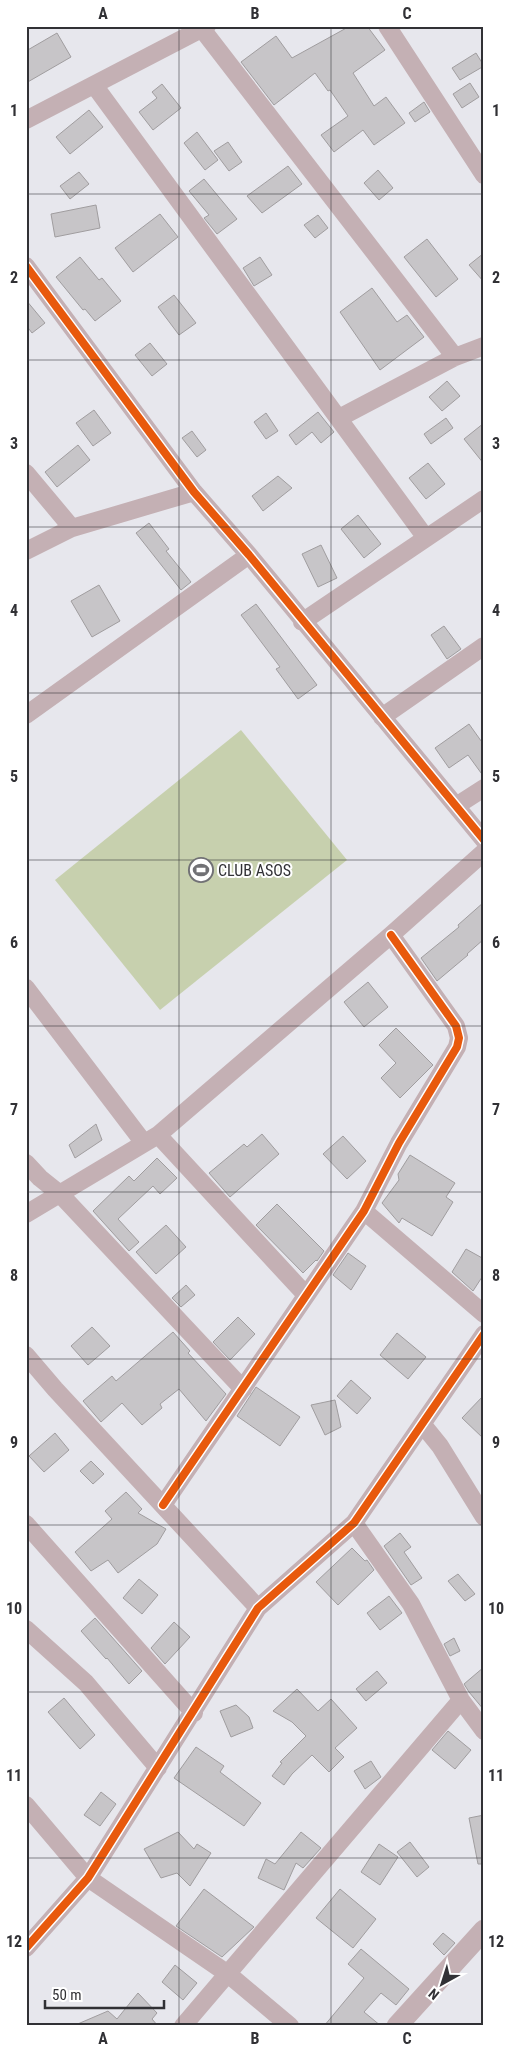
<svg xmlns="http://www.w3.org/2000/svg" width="510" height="2052" font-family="'Roboto Condensed',sans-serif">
	<rect width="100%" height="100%" fill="#e7e7ed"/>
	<path fill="#c7d0ae" d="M241,730l106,130 -187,150 -105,-130z"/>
	<path fill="#c7c5c8" stroke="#a09d9f" d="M350,26h17l18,24 -32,23 21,33 12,-9 19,26 -31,22 -11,-15 -29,22 -13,-17 27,-19 -18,-26 -2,1 -13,-18 -41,32 -33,-43 35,-26 16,22z
		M57,33l14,24 -45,26v-32z
		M476,53l8,13 -24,14 -8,-12z
		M470,83l9,14 -17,11 -9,-14z
		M162,84l19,24 -28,22 -14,-18 18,-14 -5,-6z
		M424,102l6,10 -15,10 -6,-9z
		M89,110l14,17 -33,27 -14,-17z
		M197,132l21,28 -13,10 -21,-27z
		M228,142l14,20 -13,9 -15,-20z
		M288,166l14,18 -40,29 -15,-17z
		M378,170l15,18 -14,12 -15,-17z
		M79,172l10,12 -19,15 -10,-13z
		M204,179l33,40 -20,15 -13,-16 5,-3 -20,-24z
		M96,205l4,23 -45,9 -4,-23z
		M160,214l18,23 -45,35 -18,-24z
		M318,215l10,13 -13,10 -11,-13z
		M427,239l31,40 -22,18 -32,-40z
		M484,253v29l-15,-17z
		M80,257l19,23 3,-2 19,23 -26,20 -10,-12 -2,1 -27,-33z
		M260,257l12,18 -18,11 -11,-18z
		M372,288l25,34 10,-7 17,22 -44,33 -40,-58z
		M174,295l22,28 -17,12 -21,-28z
		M26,300l19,23 -13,10 -6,-8z
		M150,343l17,21 -15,12 -17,-21z
		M447,381l13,15 -18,15 -13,-14z
		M94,410l17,23 -18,13 -17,-23z
		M318,412l16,20 -13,11 -9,-11 -16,13 -7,-10z
		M266,413l12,18 -12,8 -12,-17z
		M446,418l7,10 -22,16 -7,-10z
		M484,423v41l-20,-25z
		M192,431l14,19 -9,7 -15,-19z
		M78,445l12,15 -33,27 -12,-15z
		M428,463l17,21 -19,15 -17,-21z
		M278,476l14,12 -29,23 -11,-15z
		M358,515l23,29 -17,14 -23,-29z
		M149,523l20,26 -3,2 25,31 -10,8 -45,-57z
		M321,545l16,33 -19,9 -16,-33z
		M99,585l21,36 -28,16 -21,-36z
		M256,604l61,81 -19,14 -22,-30 4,-2 -39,-52z
		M444,626l17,23 -14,10 -16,-24z
		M469,724l15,21v32l-16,-22 -19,13 -14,-20z
		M484,902v37l-17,15 1,1 -31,26 -16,-23 38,-31 -1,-2z
		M368,982l20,25 -24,20 -20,-25z
		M396,1028l37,37 -33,33 -19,-20 15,-15 -17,-18z
		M96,1124l6,16 -27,18 -6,-13z
		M262,1134l17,20 -49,43 -21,-24 35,-29 3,3z
		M343,1136l23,25 -19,18 -24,-25z
		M410,1155l45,28 -9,14 7,5 -21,34 -30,-18 -3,5 -17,-20 17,-23 -1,-6z
		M157,1158l20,20 -17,16 -7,-8 -35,33 21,23 -10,9 -36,-40 36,-35 5,5z
		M277,1204l47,47 -7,10 -1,-1 -13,13 -47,-48z
		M166,1225l20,22 -30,27 -20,-22z
		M466,1249l18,10v15l-11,17 -21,-19z
		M348,1253l18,13 -15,24 -18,-15z
		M186,1285l9,10 -14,12 -9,-9z
		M238,1317l17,17 -25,26 -17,-18z
		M92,1327l18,19 -22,19 -17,-19z
		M173,1332l17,19 -2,2 38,41 -20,27 -27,-32 -19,15 2,4 -20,17 -20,-22 -21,19 -18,-21 29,-25 4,5z
		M397,1333l29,24 -18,22 -28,-24z
		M351,1380l20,18 -14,16 -20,-18z
		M256,1387l44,30 -20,29 -43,-30z
		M484,1395v44l-22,-21z
		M335,1400l6,27 -16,8 -14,-30z
		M55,1433l14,17 -25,22 -15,-16z
		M91,1461l13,13 -11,10 -13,-13z
		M126,1492l16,17 -4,4 28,16 -9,15 -39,29 -10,-13 -17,11 -16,-19 37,-33 -7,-8z
		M400,1533l11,14 -7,5 18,26 -11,7 -27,-39z
		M352,1548l13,13 2,-1 7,10 -36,35 -22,-23z
		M458,1574l17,20 -10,7 -17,-20z
		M139,1579l19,16 -16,19 -19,-16z
		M389,1596l13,17 -22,17 -13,-17z
		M95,1618l47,53 -13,13 -22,-26 -1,1 -25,-28z
		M174,1622l16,15 -25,27 -14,-16z
		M454,1638l6,13 -10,5 -6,-12z
		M484,1667v43l-15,-18 -5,-8z
		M377,1671l10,12 -21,18 -10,-12z
		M297,1689l21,22 13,-12 26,29 -22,20 9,9 -15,15 -17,-17 -20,19 -8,11 -12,-9 10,-13 -2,-1 26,-26 -14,-14 -19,-11z
		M64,1698l31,37 -15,14 -32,-37z
		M236,1705l13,12 4,11 -22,9 -11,-26z
		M448,1731l23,19 -16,19 -23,-19z
		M196,1747l28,19 -4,6 41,31 -17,23 -70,-48z
		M371,1761l10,16 -16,12 -11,-18z
		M101,1792l15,12 -16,22 -16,-11z
		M484,1815v49h-6l-9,-46z
		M178,1832l16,17 3,-5 14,9 -21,33 -13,-13 -16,5 -17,-29z
		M301,1832l20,16 -18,20 -7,-5 -12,27 -26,-12 8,-19 9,5z
		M410,1842l19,25 -12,10 -20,-25z
		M379,1844l19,13 -18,28 -19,-13z
		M204,1889l50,38 -32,30 -46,-31z
		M340,1889l36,30 -23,29 -37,-30z
		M443,1933l12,10 -11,12 -11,-11z
		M361,1949l48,40 -13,16 -15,-12 -17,19 17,14h-57l40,-48 -16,-14z
		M175,1965l22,18 -14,17 -21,-18z
		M138,1993l19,20 -5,6 6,7h-85l35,-15 9,8z"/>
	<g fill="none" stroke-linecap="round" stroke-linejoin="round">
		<path stroke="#c4b0b4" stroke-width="18" d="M387,26l97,149
			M202,29l253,328
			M94,85l332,453
			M26,120l181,-94
			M26,266l168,226 55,63 235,285
			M339,418l116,-61 29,-11
			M26,473l46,55
			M26,551l46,-23 122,-36
			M302,622l182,-123
			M26,715l223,-160
			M382,717l102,-71
			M456,806l28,-18
			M26,988l118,155
			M158,1135l147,159
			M26,1163l14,15 20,16 183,195
			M364,1211l120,103
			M26,1214l132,-79 233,-200 93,-83
			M26,1355l29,34 203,219
			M423,1425l17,21 44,71
			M163,1505l201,-294 35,-68 58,-96 2,-9 -3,-12 -65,-91
			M354,1523l57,81 50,96 23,31
			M26,1524l168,189
			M26,1629l60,54 72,85
			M26,1805l62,73 140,96 62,52
			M26,1948l62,-70 170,-270 96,-85 130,-189
			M183,2026l278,-326"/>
		<path stroke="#c4b0b4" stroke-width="21" d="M397,2026l87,-96"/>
		<defs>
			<path id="cycleway" d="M26,266l168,226 55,63 235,285
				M163,1505l201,-294 35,-68 58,-96 2,-9 -3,-12 -65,-91
				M26,1948l62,-70 170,-270 96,-85 130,-189"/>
		</defs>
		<use href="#cycleway" stroke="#fff" stroke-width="11"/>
		<use href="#cycleway" stroke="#e8590c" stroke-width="8"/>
	</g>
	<path fill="none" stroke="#313135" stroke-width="1" stroke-opacity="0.55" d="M179,26v2000M331,26v2000M26,194h458M26,360h458M26,527h458M26,693h458M26,860h458M26,1026h458M26,1192h458M26,1359h458M26,1525h458M26,1692h458M26,1858h458"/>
	<defs>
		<symbol id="stadium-ring" viewBox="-11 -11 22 22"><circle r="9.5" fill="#fff" stroke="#717175" stroke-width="1.5"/><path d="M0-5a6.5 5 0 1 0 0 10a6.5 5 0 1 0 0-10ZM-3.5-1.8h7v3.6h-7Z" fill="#717175"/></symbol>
	</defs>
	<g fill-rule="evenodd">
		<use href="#stadium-ring" x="187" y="856" width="28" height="28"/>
	</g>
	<g text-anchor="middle" stroke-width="4" stroke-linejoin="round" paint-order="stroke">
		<g font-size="16" fill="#313135" stroke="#fff" text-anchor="start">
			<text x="218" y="876">CLUB ASOS</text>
		</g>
	</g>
	<rect width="510" height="2052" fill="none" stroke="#ffffff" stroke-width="55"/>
	<g transform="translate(442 1984) rotate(219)" stroke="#ffffff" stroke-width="4" paint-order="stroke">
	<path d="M0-4L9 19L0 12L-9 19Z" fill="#313135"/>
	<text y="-8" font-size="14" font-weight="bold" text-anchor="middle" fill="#313135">N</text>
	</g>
	<path d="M45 2000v8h119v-8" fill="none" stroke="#313135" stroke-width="2.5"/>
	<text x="52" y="2000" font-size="15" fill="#313135" stroke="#ffffff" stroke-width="4" paint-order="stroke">50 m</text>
	<rect x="28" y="28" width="454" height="1996" fill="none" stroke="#313135" stroke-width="2"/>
	<g font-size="16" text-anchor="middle" font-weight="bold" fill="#313135">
		<text x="103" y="19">A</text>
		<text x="255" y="19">B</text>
		<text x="407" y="19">C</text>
		<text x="14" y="116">1</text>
		<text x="496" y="116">1</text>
		<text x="14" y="283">2</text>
		<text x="496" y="283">2</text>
		<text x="14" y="449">3</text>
		<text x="496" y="449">3</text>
		<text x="14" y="616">4</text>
		<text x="496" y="616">4</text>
		<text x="14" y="782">5</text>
		<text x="496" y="782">5</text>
		<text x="14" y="948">6</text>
		<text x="496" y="948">6</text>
		<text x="14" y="1115">7</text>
		<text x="496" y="1115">7</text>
		<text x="14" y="1281">8</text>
		<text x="496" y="1281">8</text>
		<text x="14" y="1448">9</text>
		<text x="496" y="1448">9</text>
		<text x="14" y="1614">10</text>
		<text x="496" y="1614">10</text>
		<text x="14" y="1781">11</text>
		<text x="496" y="1781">11</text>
		<text x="14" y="1947">12</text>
		<text x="496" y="1947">12</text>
		<text x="103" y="2044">A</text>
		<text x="255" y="2044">B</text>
		<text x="407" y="2044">C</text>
	</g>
</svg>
